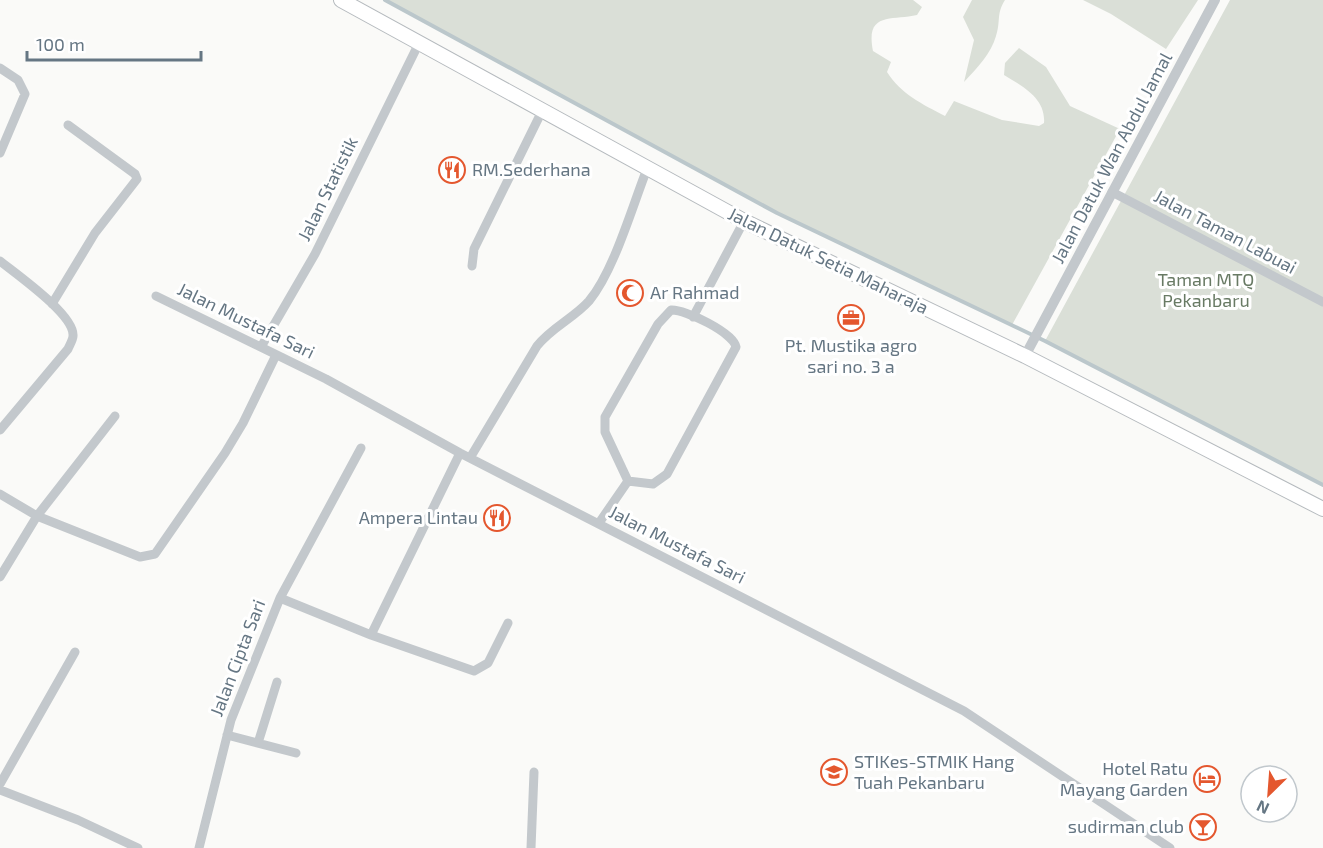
<svg xmlns="http://www.w3.org/2000/svg" width="1323" height="848" font-family="'Exo 2',sans-serif">
	<rect width="100%" height="100%" fill="#fafaf8"/>
	<path fill="#dadfd7" d="M385,0h528l9,7 -5,8c-25,6 -52,-4 -44,36l18,11 -4,10c14,22 35,32 58,44l9,-15 48,19 37,6 5,-3c2,-25 -22,-37 -40,-48l1,-12 14,-15 27,19 24,39 50,23 -108,196 -235,-112z
		M972,0h33c-9,14 -4,21 -9,36 -5,18 -19,32 -32,46l10,-42 -11,-23z
		M1083,0h115l-32,49 -55,-35z
		M1230,0h93v485l-278,-144z"/>
	<g fill="none" stroke-linecap="round" stroke-linejoin="round">
		<path stroke="#bbc7cb" stroke-width="4" d="M385,0l392,213 268,128 278,144"/>
		<defs>
			<path id="primary" d="M341,0l403,221 281,135 298,153"/>
		</defs>
		<use href="#primary" stroke="#b5babe" stroke-width="16"/>
		<path stroke="#c3c8cc" stroke-width="9" d="M0,68l18,12 7,14 -25,59
			M1112,192l211,110
			M0,261c16,13 75,54 73,75 0,4 -4,10 -5,13l-68,81
			M472,266l2,-17 68,-138
			M156,296l170,83 134,74 504,258 206,137
			M52,304l43,-71 42,-54 -2,-5 -67,-49
			M671,310c14,-1 63,23 65,37l-69,127 -14,10 -25,-3 -23,-49v-15l53,-93z
			M693,317l51,-96
			M261,347l54,-93 104,-211
			M470,458l67,-112c15,-19 37,-28 52,-45 25,-30 43,-94 58,-132
			M0,494l37,22 103,41 15,-3 70,-101 18,-30 33,-68
			M599,523l29,-42
			M0,577l37,-61 78,-100
			M280,598l81,-150
			M371,635l103,36 14,-8 20,-40
			M227,735l69,18
			M258,743l19,-61
			M0,784l75,-132
			M0,790l78,30 60,28
			M199,848l32,-128 49,-122 91,37 89,-182
			M531,848l3,-76"/>
		<path stroke="#c3c8cc" stroke-width="10" d="M1025,356l190,-356"/>
		<use href="#primary" stroke="#fff" stroke-width="14"/>
	</g>
	<defs>
		<symbol id="restaurant-ring" viewBox="-11 -11 22 22"><circle r="9.5" fill="#fff" stroke="#e4572e" stroke-width="1.5"/><path d="M-5-6h1v4h1v-4h1v4h1v-4h1v5L-1.5 .5V6h-2V.5L-5-1ZM5-6V6H3V1.5H1.5Q1.5-4 5-6Z" fill="#e4572e"/></symbol>
		<symbol id="mosque-ring" viewBox="-11 -11 22 22"><circle r="9.5" fill="#fff" stroke="#e4572e" stroke-width="1.5"/><path d="M3.5-4.9A6 6 0 1 0 3.5 4.9A5 5 0 1 1 3.5-4.9Z" fill="#e4572e"/></symbol>
		<symbol id="office-ring" viewBox="-11 -11 22 22"><circle r="9.5" fill="#fff" stroke="#e4572e" stroke-width="1.5"/><path d="M-6-3h4V-5.5h4V-3h4V5H-6ZM-1-4.5V-3h2v-1.5ZM-6 0V1H6V0Z" fill="#e4572e"/></symbol>
		<symbol id="school-ring" viewBox="-11 -11 22 22"><circle r="9.5" fill="#fff" stroke="#e4572e" stroke-width="1.5"/><path d="M0-5L7-2L0 1L-7-2ZM-4 1L0 2.5L4 1V4Q0 6-4 4Z" fill="#e4572e"/></symbol>
		<symbol id="hotel-ring" viewBox="-11 -11 22 22"><circle r="9.5" fill="#fff" stroke="#e4572e" stroke-width="1.5"/><path d="M-6-4.5h1.5V1H6V5H4.5V3h-9V5H-6ZM-4 0a1.8 1.8 0 1 1 3.6 0ZM.5 0V-2.5h3Q6-2.5 6 0Z" fill="#e4572e"/></symbol>
		<symbol id="bar-ring" viewBox="-11 -11 22 22"><circle r="9.5" fill="#fff" stroke="#e4572e" stroke-width="1.5"/><path d="M-6-5H6L.8 .8V4.5H3.5V6h-7V4.5H-.8V.8Z" fill="#e4572e"/></symbol>
	</defs>
	<g fill-rule="evenodd">
		<use href="#restaurant-ring" x="437" y="155" width="30" height="30"/>
		<use href="#mosque-ring" x="615" y="278" width="30" height="30"/>
		<use href="#office-ring" x="836" y="303" width="30" height="30"/>
		<use href="#restaurant-ring" x="482" y="503" width="30" height="30"/>
		<use href="#school-ring" x="819" y="757" width="30" height="30"/>
		<use href="#hotel-ring" x="1192" y="764" width="30" height="30"/>
		<use href="#bar-ring" x="1188" y="812" width="30" height="30"/>
	</g>
	<g text-anchor="middle" stroke-width="6" stroke-linejoin="round" paint-order="stroke">
		<g font-size="18" fill="#657683" stroke="#fff">
			<text transform="translate(1112 158) rotate(-62)" y="6">Jalan Datuk Wan Abdul Jamal</text>
			<text transform="translate(328 189) rotate(-64)" y="6">Jalan Statistik</text>
			<text transform="translate(1225 232) rotate(28)" y="6">Jalan Taman Labuai</text>
			<text transform="translate(828 261) rotate(26)" y="6">Jalan Datuk Setia Maharaja</text>
			<text transform="translate(246 321) rotate(26)" y="6">Jalan Mustafa Sari</text>
			<text transform="translate(677 545) rotate(27)" y="6">Jalan Mustafa Sari</text>
			<text transform="translate(238 658) rotate(-69)" y="6">Jalan Cipta Sari</text>
		</g>
		<g font-size="18" fill="#657683" stroke="#fff" text-anchor="start">
			<text x="472" y="176">RM.Sederhana</text>
			<text x="650" y="299">Ar Rahmad</text>
			<text x="851" y="352" text-anchor="middle">Pt. Mustika agro<tspan x="851" dy="21">sari no. 3 a</tspan></text>
			<text x="478" y="524" text-anchor="end">Ampera Lintau</text>
			<text x="854" y="768">STIKes-STMIK Hang<tspan x="854" dy="21">Tuah Pekanbaru</tspan></text>
			<text x="1188" y="775" text-anchor="end">Hotel Ratu<tspan x="1188" dy="21">Mayang Garden</tspan></text>
			<text x="1184" y="833" text-anchor="end">sudirman club</text>
		</g>
		<g font-size="18" fill="#687a64" stroke="#fff">
			<text x="1206" y="286">Taman MTQ<tspan x="1206" dy="21">Pekanbaru</tspan></text>
		</g>
	</g>
	<g transform="translate(1269 794) rotate(205)"><circle r="28" fill="#ffffff" stroke="#c1c8cd" stroke-width="1.5"/>
	<path d="M0-4.5L10 22L0 15L-10 22Z" fill="#e4572e"/>
	<text y="-9" font-size="16" font-weight="bold" text-anchor="middle" fill="#657683">N</text>
	</g>
	<path d="M27 51v9h174v-9" fill="none" stroke="#657683" stroke-width="3"/>
	<text x="36" y="51" font-size="18" fill="#657683" stroke="#ffffff" stroke-width="4.5" paint-order="stroke">100 m</text>
</svg>
